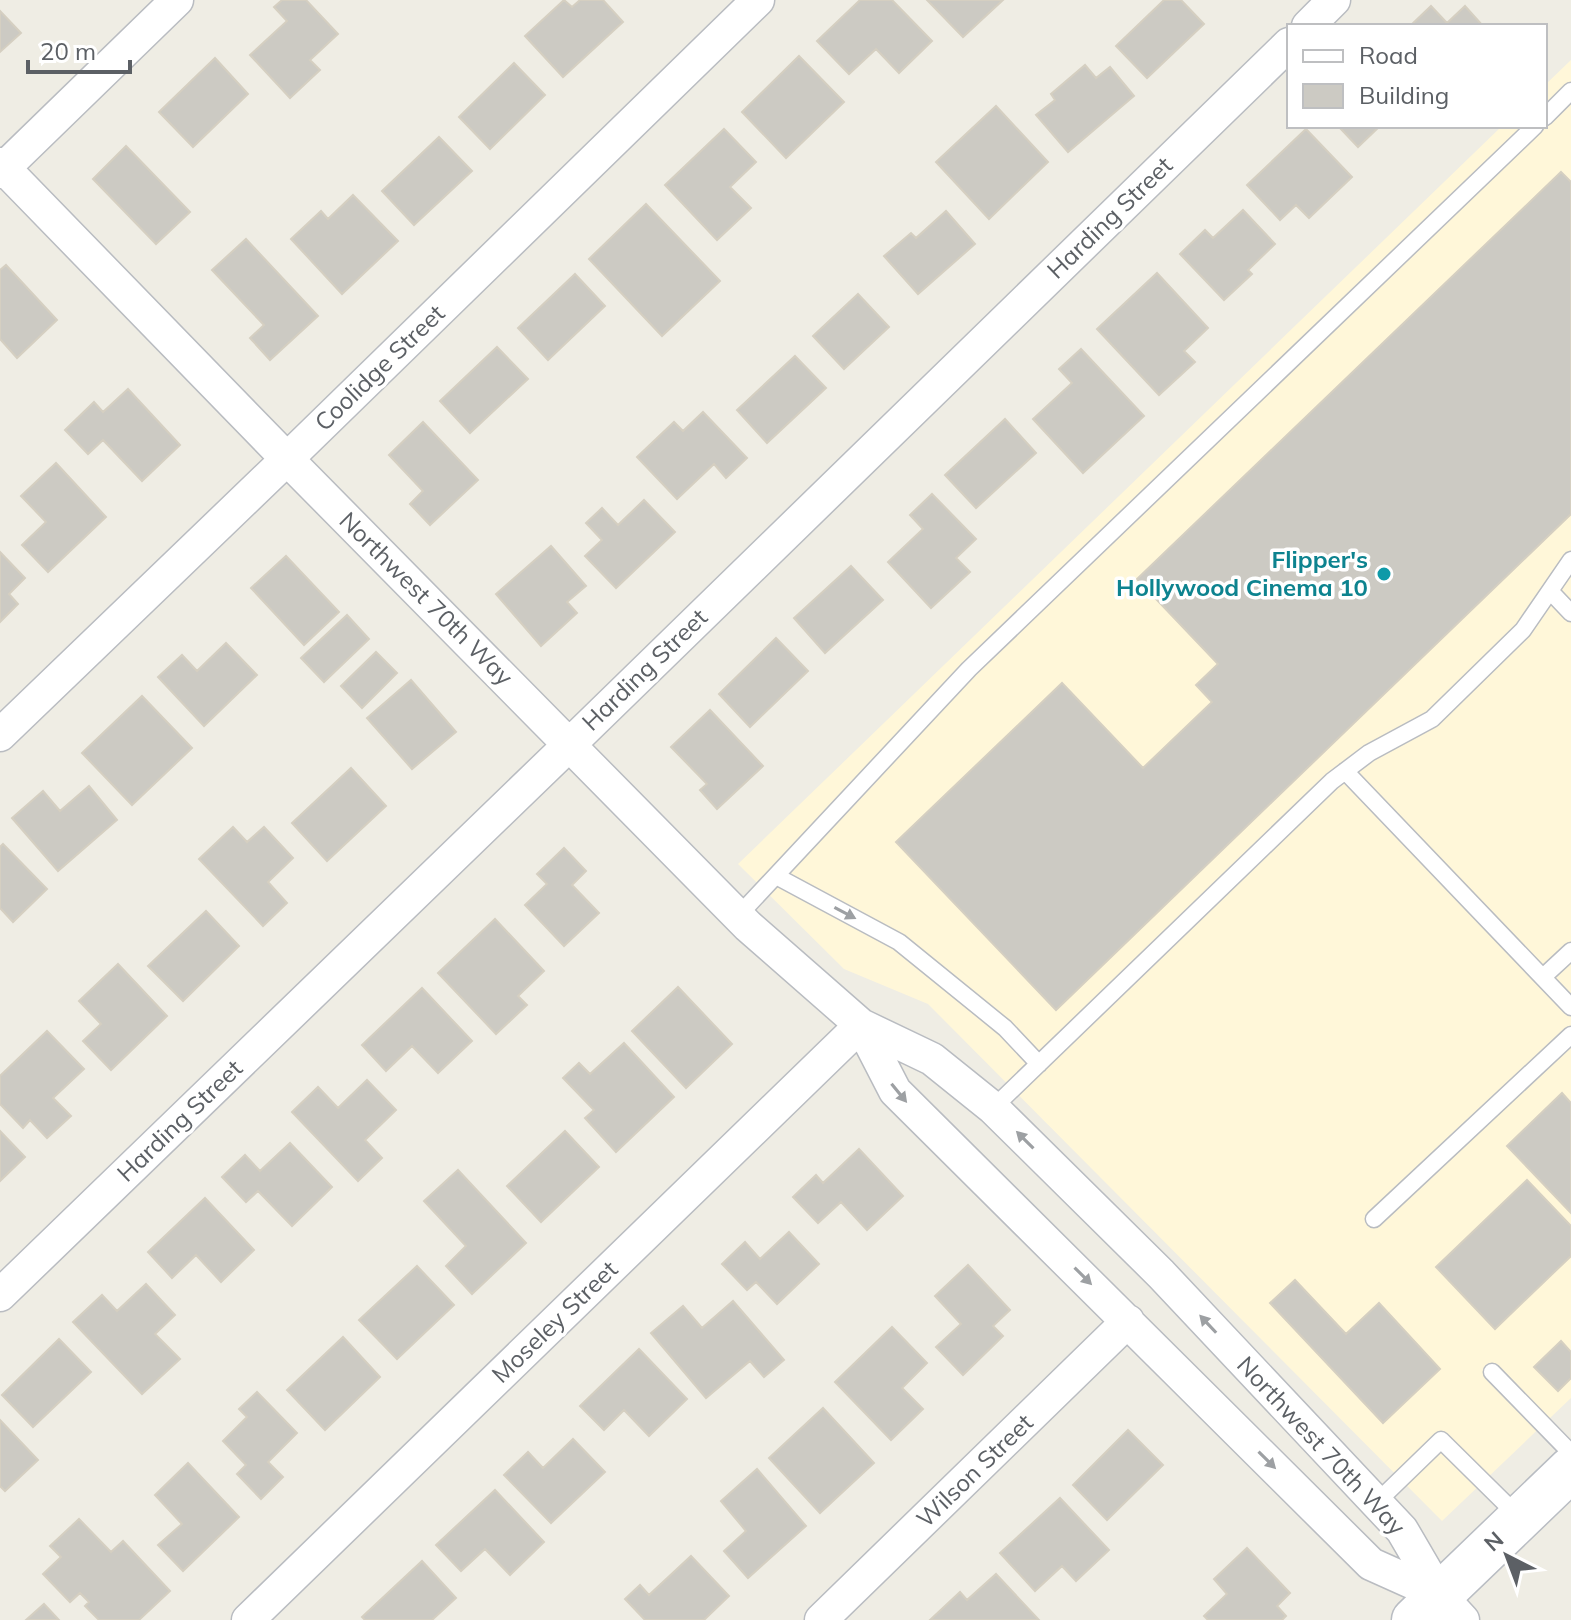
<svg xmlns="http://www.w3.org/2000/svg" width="1571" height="1620" font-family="Mulish,sans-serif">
	<rect width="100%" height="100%" fill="#efede4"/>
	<path fill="#fff7d9" d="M1571,60v1338l-129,123 -514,-517 -84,-35 -106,-105 764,-738h43v-41z"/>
	<path fill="#cccac3" stroke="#d5cfc1" stroke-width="2" d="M282,0h24l32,34 -28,26 10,10 -30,28 -40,-43 37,-34 -13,-14z
		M564,0l8,7 8,-7h23l20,22 -60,55 -38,-41z
		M860,0h32l40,41 -33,32 -23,-24 -27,25 -32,-33z
		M927,0h76l-40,37z
		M1164,0h17l23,24 -57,54 -31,-32z
		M1431,6l16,17 18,-17 18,20h-73z
		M0,11l21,22 -21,19z
		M799,56l45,46 -58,56 -44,-46z
		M215,58l33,36 -55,53 -34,-35z
		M514,63l31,32 -55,54 -31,-32z
		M1085,65l11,13 14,-11 24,29 -66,56 -32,-37 19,-15 -4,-6z
		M996,106l52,56 -59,57 -53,-57z
		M1338,126h42l-22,21z
		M724,129l32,33 -26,25 21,21 -34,32 -52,-55z
		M1306,129l46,48 -43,41 -13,-13 -16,15 -33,-35z
		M439,137l33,34 -58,54 -32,-34z
		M126,146l64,66 -34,32 -63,-65z
		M1561,172l10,10v332l-515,496 -160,-168 166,-159 81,85 69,-66 -16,-17 22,-21 -81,-85z
		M353,195l45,46 -56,53 -51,-55 30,-28 7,8z
		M646,204l74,77 -58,55 -73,-77z
		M1243,210l32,34 -27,26 4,4 -28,26 -44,-46 25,-24 8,8z
		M946,211l29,33 -57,50 -34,-38 27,-23 5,5z
		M246,239l72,77 -48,44 -20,-22 14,-13 -52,-55z
		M6,265l51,55 -40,38 -17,-19v-69z
		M1157,273l51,55 -24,23 11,11 -36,33 -62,-66z
		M575,274l30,32 -57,54 -30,-32z
		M858,294l31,33 -45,42 -31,-33z
		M497,347l31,32 -58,54 -30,-32z
		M1081,349l63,67 -61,57 -50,-54 39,-36 -13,-14z
		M795,356l31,32 -59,55 -30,-33z
		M128,389l52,56 -38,36 -39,-41 -15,14 -23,-24 29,-28 9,10z
		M703,412l44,46 -21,20 -12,-14 -37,35 -40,-42 37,-35 9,9z
		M1005,419l31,34 -60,55 -31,-33z
		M423,422l55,58 -48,45 -20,-21 13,-13 -34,-36z
		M56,463l50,54 -58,55 -26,-27 24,-23 -25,-26z
		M932,494l44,45 -20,19 14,14 -39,36 -43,-46 35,-33 -13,-14z
		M644,500l31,32 -59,56 -31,-32 17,-16 -16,-17 16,-15 16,17z
		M551,546l35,40 -19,16 10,11 -36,33 -45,-52z
		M0,552l25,26 -16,16 9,10 -18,18z
		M286,556l53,56 -35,33 -53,-57z
		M851,566l32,34 -58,53 -31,-35z
		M347,615l22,24 -45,43 -23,-24z
		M776,638l32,33 -58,56 -31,-33z
		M226,643l31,32 -53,51 -46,-49 24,-22 15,16z
		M376,652l21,21 -35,35 -21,-22z
		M411,680l45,52 -44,37 -45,-51z
		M142,696l50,52 -60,57 -50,-52z
		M710,710l53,56 -46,43 -17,-19 7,-6 -36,-37z
		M351,768l35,38 -59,55 -35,-38z
		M89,786l28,34 -59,51 -46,-53 31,-27 17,20z
		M233,827l14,15 17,-15 29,31 -25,24 19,21 -24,23 -64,-67z
		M3,844l44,45 -34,33 -13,-14v-61z
		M564,848l22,23 -14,14 27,28 -35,33 -39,-41 22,-21 -10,-10z
		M206,911l33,35 -56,55 -35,-35z
		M495,919l49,52 -26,25 9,9 -31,29 -58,-61z
		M118,964l49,52 -56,54 -28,-29 18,-17 -22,-23z
		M678,987l54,57 -46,44 -54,-57z
		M422,988l50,53 -34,32 -26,-27 -26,25 -24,-26z
		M47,1031l37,38 -31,29 18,18 -24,22 -17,-18 -7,8 -23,-24v-28z
		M624,1043l50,54 -58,55 -31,-34 9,-8 -31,-32 16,-15 11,11z
		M367,1080l29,30 -31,30 17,18 -24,23 -66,-69 26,-25 20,21z
		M1562,1093l9,10v110l-64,-67z
		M0,1131l25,26 -25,24z
		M565,1131l34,36 -58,55 -34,-36z
		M290,1143l42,44 -40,39 -34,-35 -12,11 -24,-25 23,-22 15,16z
		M859,1149l44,47 -36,34 -26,-28 -23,21 -25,-26 23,-22 7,8z
		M458,1170l68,73 -54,51 -26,-28 20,-20 -42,-45z
		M1527,1180l44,46v30l-76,73 -59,-62z
		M205,1198l49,52 -33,32 -25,-27 -24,23 -24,-26z
		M789,1232l30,32 -42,40 -21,-22 -9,8 -25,-26 23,-22 15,17z
		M968,1265l42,45 -17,16 10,10 -40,39 -27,-28 25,-23 -26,-28z
		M417,1266l37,39 -57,54 -38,-39z
		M1295,1280l51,54 33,-31 61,66 -57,54 -113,-120z
		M146,1284l29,31 -20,19 25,25 -38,35 -69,-72 29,-27 15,16z
		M733,1301l51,59 -20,17 -14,-16 -44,37 -55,-65 32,-27 19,22z
		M892,1327l35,36 -25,25 21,21 -32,31 -56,-58z
		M343,1337l37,40 -55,53 -38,-40z
		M59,1339l32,33 -58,55 -31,-32z
		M1561,1341l10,11v26l-13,13 -24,-24z
		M639,1349l48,50 -38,37 -25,-26 -20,20 -24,-24z
		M257,1392l40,41 -29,29 15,15 -22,22 -24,-25 9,-9 -23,-24 24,-24 -8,-8z
		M823,1408l51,55 -54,50 -51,-55z
		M0,1420l38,40 -33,31 -5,-5z
		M1128,1430l35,35 -56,55 -34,-35z
		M573,1439l32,33 -54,51 -47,-48 24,-23 15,16z
		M188,1463l51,54 -56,54 -25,-26 24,-21 -27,-29z
		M757,1469l49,57 -58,52 -24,-27 22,-20 -25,-30z
		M495,1490l49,52 -34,33 -25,-26 -24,22 -25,-26z
		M1060,1498l49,52 -33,31 -14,-15 -27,25 -35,-38z
		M79,1519l32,33 12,-11 47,50 -31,29h-40l-14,-14 4,-4 -9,-9 -10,9 -27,-28 18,-17 -11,-11z
		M1247,1548l43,45 -13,13 9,10 -4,4h-74l-4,-4 23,-22 -13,-15z
		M691,1556l38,40 -25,24h-59l-20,-21 15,-14 9,10z
		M422,1561l34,37 -24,22h-67l-3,-3z
		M996,1574l43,46h-109l30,-28 7,8z
		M44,1604l15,16h-33z"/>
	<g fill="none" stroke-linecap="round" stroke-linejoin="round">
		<defs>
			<path id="lane" d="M1545,117l26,-26
				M1551,592l20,21
				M1345,771l226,236
				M776,876l123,66 106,86 34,36
				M738,916l231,-247 566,-543
				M1543,977l28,-26
				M993,1108l339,-327 37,-28 63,-34 91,-89 48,-70
				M1374,1219l197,-184
				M1492,1372l79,81
				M1376,1503l65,-63 78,77"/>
			<path id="street" d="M1308,26l26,-26
				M0,164l287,295 461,467 113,99 71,34 61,49 168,166 241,256 38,65 23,25
				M0,172l177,-172
				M0,735l287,-276 471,-459
				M861,1025l34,66 476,473 69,31
				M0,1295l569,-550 720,-701
				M248,1620l613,-595
				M821,1620l307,-299"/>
			<path id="secondary" d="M1414,1620l157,-151"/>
		</defs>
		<use href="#lane" stroke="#b9bcc1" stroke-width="19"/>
		<use href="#street" stroke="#b9bcc1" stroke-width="35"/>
		<use href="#secondary" stroke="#b9bdc3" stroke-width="47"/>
		<use href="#lane" stroke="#fff" stroke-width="16"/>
		<use href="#street" stroke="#fff" stroke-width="32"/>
		<use href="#secondary" stroke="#fff" stroke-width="44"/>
	</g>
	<defs><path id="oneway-solid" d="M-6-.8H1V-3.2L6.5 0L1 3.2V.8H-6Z" transform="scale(2)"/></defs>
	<g fill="#9da0a3">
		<use href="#oneway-solid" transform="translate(845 913) rotate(28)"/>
		<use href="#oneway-solid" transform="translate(899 1093) rotate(51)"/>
		<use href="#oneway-solid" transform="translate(1025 1140) rotate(-135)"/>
		<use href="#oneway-solid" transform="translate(1083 1276) rotate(45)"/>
		<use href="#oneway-solid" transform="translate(1208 1324) rotate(-133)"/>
		<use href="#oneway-solid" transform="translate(1267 1460) rotate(45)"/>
	</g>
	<circle fill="#0f9aa8" stroke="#fff" stroke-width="3" cx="1384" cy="574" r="8"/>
	<g text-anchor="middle" stroke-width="7" stroke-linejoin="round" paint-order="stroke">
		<g font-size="24" fill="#5c6065" stroke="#fff">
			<text transform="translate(1110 218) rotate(-44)" y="8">Harding Street</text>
			<text transform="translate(380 368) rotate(-44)" y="8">Coolidge Street</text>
			<text transform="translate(426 599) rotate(45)" y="8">Northwest 70th Way</text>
			<text transform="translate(645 670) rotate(-44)" y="8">Harding Street</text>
			<text transform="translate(180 1121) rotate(-44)" y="8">Harding Street</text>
			<text transform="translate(555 1322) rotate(-44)" y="8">Moseley Street</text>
			<text transform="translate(1321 1446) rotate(47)" y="8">Northwest 70th Way</text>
			<text transform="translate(975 1471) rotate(-44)" y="8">Wilson Street</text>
		</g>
		<g font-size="24" font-weight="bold" fill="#0d838f" stroke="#fff" text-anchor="end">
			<text x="1368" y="568">Flipper's<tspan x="1368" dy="28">Hollywood Cinema 10</tspan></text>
		</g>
	</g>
	<rect x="1287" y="24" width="260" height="104" fill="#ffffff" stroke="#bebfc1" stroke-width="2"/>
	<rect x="1303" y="50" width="40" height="12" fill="#ffffff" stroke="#bebfc1" stroke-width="2"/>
	<text x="1359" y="64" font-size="24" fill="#5c6065">Road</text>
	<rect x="1303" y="84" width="40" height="24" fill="#cccac3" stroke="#bebfc1" stroke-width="2"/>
	<text x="1359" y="104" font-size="24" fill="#5c6065">Building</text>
	<g transform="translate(1507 1556) rotate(318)" stroke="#ffffff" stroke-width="6" paint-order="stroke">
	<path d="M0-6L14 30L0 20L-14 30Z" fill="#5c6065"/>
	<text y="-12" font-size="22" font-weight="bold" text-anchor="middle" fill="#5c6065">N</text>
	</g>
	<path d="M28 60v12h102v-12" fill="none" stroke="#5c6065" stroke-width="4"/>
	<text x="40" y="60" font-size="24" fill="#5c6065" stroke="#ffffff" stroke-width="6" paint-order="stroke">20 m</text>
</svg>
